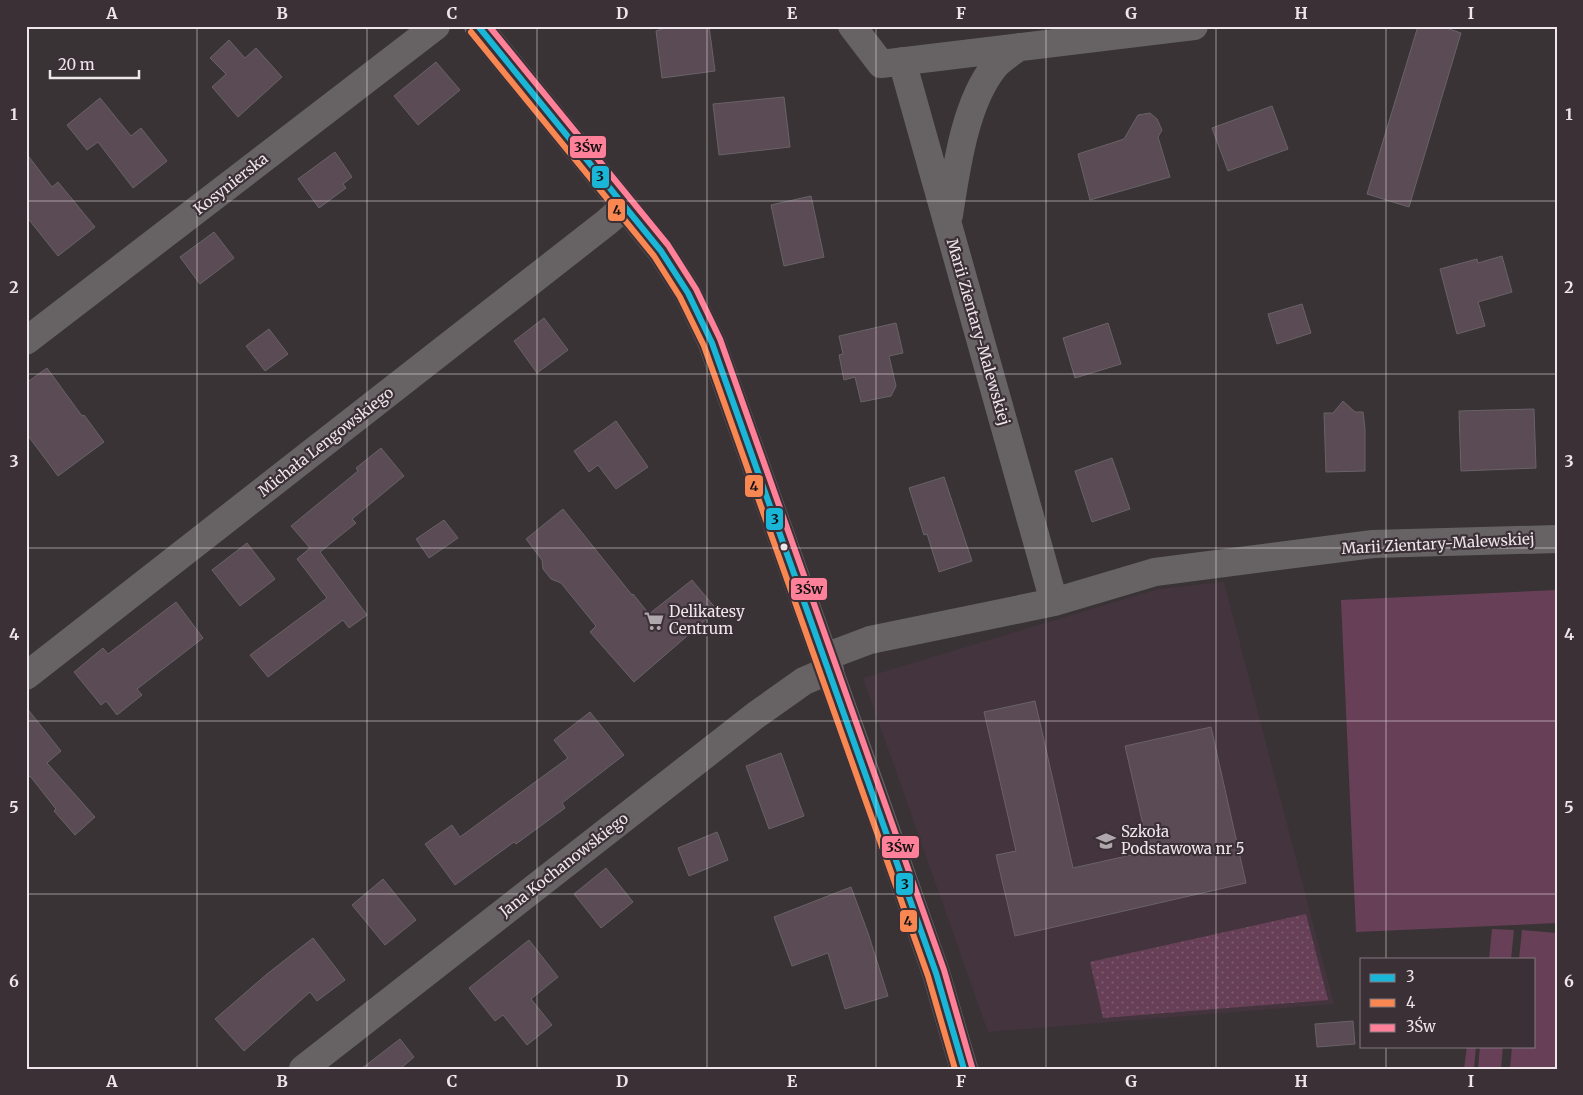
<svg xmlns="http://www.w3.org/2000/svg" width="1583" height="1095" font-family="Merriweather,serif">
	<defs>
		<pattern id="park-dots" width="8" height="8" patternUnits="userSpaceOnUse" patternTransform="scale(1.25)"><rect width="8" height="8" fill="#674057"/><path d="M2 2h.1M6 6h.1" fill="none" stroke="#7d5c6f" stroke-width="1.8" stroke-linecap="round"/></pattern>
	</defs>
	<rect width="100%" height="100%" fill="#393336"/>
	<path fill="#44343d" d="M1224,582l110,422 -346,28 -125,-354 295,-89z"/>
	<path fill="url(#park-dots)" d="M1306,914l22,86 -225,18 -13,-56z"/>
	<path fill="#674057" d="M1557,590v333l-201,9 -15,-332z
		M1492,929l22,1 -3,29h-22z
		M1522,930l35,3v136h-47l2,-23h22v-87h-15z
		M1467,1046h9l-2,23h-10z
		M1480,1046h23l-2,23h-23z"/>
	<path fill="#5b4b55" stroke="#686366" d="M671,26h38l6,45 -53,7 -6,-47z
		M1418,26h22l21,7 -52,174 -42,-13z
		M229,40l16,18 11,-10 26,29 -44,40 -26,-30 14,-13 -16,-16z
		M436,62l24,28 -42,35 -24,-29z
		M784,97l6,50 -71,8 -6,-51z
		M100,98l31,38 10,-8 26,33 -34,27 -35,-46 -11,8 -20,-25z
		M1272,106l16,43 -60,22 -16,-43z
		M1150,113l7,6 5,11 -4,7 12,40 -80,23 -12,-46 46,-15 14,-24z
		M335,152l17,25 -9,7 3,4 -27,20 -21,-29z
		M26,153l26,34 6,-5 37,45 -37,29 -32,-40z
		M811,196l13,61 -40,9 -13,-61z
		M214,232l20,26 -34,26 -20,-27z
		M1502,256l10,36 -34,10 7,24 -28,8 -17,-65 37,-10 1,4z
		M1302,304l9,29 -34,11 -9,-30z
		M544,318l24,32 -31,23 -23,-32z
		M896,323l7,30 -14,3 7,30 -5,10 -30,6 -6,-25 -11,3 -5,-25 4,-1 -4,-18z
		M1108,323l13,41 -46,14 -12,-40z
		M269,329l19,25 -23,17 -19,-25z
		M47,368l35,48 2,-1 20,27 -46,34 -32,-43v-50z
		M1343,401l12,11h8l2,17v42l-39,1 -2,-59h9z
		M1534,409l2,59 -75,3 -2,-60z
		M616,421l32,46 -32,22 -18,-24 -9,7 -15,-21z
		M381,448l23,28 -52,43 4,4 -36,29 47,63 -18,13 -6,-8 -75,57 -18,-22 77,-57 -30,-39 13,-11 -19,-22 67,-55 -2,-3z
		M1112,458l18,51 -38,13 -17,-51z
		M944,477l28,84 -33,11 -12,-38 -3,1 -15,-47z
		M563,509l69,86 1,-1 16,20 43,-34 25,30 -83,72 -44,-50 6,-6 -35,-43 -10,-4 -8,-10 -1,-9 -16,-21z
		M444,520l14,18 -29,20 -13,-19z
		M247,543l28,36 -35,27 -28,-36z
		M176,602l27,36 -66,51 5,6 -25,20 -11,-14 -5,4 -27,-33 29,-24 5,6z
		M1035,701l38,167 76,-17 -24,-105 86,-19 35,156 -231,53 -19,-81 20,-4 -32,-139z
		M26,707l35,44 -14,12 48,54 -20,18 -21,-24 2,-2 -26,-33 -4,4z
		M590,712l34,43 -62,48 3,5 -49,36 -2,-2 -59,43 -30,-41 27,-19 8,12 108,-79 -14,-18z
		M781,753l23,63 -35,13 -23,-63z
		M717,832l11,28 -39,16 -11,-28z
		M606,868l27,34 -32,26 -27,-34z
		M383,879l33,41 -31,25 -33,-40z
		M851,887l17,46 20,63 -43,13 -17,-56 -36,13 -18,-49z
		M313,938l32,42 -28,21 -7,-9 -66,59 -29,-32 52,-45z
		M529,940l29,37 -27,22 21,26 -25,20 -24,-30 -8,6 -26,-33z
		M1353,1021l2,23 -38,3 -2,-23z
		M400,1039l14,18 -14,12h-39z"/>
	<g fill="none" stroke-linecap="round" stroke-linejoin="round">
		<path stroke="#676365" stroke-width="28" d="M478,26l183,225 27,42 24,50 157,439 67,191 28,96
			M852,26l29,38 313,-38
			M902,61l152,541
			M949,215c7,-45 16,-113 46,-149 6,-7 16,-13 24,-19
			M26,341l410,-315
			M825,657l45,-17 184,-38 101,-30 218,-28 184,-5
			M26,676l581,-454 18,-16
			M303,1069l453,-354 48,-34 26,-11"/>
		<defs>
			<path id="bus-1" d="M478,26l183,225 27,42 24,50 224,630 28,96"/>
			<path id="bus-2" d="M471,32l183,224 26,41 24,49 224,630 27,93"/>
			<path id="bus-3" d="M489,26l179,219 28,44 24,50 224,631 28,97"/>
		</defs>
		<use href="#bus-1" stroke="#3c3037" stroke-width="10"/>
		<use href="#bus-2" stroke="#3c3037" stroke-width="10"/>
		<use href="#bus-3" stroke="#3c3037" stroke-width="10"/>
		<use href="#bus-1" stroke="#1ab6d8" stroke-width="6"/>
		<use href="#bus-2" stroke="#f88751" stroke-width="6"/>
		<use href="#bus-3" stroke="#ff8098" stroke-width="6"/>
	</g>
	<path fill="none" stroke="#eee6ea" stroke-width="1" stroke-opacity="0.55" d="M197,26v1043M367,26v1043M537,26v1043M707,26v1043M876,26v1043M1046,26v1043M1216,26v1043M1386,26v933M26,201h1531M26,374h1531M26,548h1531M26,721h1531M26,894h1531M1386,1046v23"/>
	<defs>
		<symbol id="supermarket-bare" viewBox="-9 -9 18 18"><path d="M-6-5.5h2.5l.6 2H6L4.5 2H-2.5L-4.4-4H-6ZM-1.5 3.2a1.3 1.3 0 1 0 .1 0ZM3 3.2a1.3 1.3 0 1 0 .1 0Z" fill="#afa7ab" stroke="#3c3037" stroke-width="2.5" paint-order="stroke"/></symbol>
		<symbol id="school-bare" viewBox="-9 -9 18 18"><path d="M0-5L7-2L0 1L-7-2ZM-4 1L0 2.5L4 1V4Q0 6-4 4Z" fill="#afa7ab" stroke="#3c3037" stroke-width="2.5" paint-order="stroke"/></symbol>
	</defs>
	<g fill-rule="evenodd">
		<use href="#supermarket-bare" x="640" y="607" width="28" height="28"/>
		<use href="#school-bare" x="1092" y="827" width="28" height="28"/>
	</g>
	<circle fill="#eee6ea" stroke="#3c3037" stroke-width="2" cx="784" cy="547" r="4.5"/>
	<g text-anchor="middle" stroke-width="4.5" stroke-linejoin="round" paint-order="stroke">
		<g font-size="15" fill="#eee6ea" stroke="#3c3037">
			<text transform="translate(231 184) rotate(-38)" y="5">Kosynierska</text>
			<text transform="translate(978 332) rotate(74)" y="5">Marii Zientary-Malewskiej</text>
			<text transform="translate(326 442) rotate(-38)" y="5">Michała Lengowskiego</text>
			<text transform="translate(1438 544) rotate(-3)" y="5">Marii Zientary-Malewskiej</text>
			<text transform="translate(564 865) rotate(-38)" y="5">Jana Kochanowskiego</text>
		</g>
		<g font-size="15" fill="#eee6ea" stroke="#3c3037" text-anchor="start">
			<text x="669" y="617">Delikatesy<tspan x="669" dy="17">Centrum</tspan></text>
			<text x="1121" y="837">Szkoła<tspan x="1121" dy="17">Podstawowa nr 5</tspan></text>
		</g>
	</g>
	<g stroke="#3c3037" stroke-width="2">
		<rect x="569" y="135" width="38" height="24" rx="5" fill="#ff8098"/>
		<rect x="591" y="165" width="19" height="24" rx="5" fill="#1ab6d8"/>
		<rect x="607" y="198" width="19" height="24" rx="5" fill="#f88751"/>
		<rect x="744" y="474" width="20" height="24" rx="5" fill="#f88751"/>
		<rect x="765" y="507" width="19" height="24" rx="5" fill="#1ab6d8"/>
		<rect x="790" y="577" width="38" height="24" rx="5" fill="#ff8098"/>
		<rect x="881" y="835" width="39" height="24" rx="5" fill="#ff8098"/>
		<rect x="895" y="872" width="19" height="24" rx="5" fill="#1ab6d8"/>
		<rect x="899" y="909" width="19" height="24" rx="5" fill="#f88751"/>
	</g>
	<g font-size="14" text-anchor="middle" font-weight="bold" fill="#111">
		<text x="588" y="152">3Św</text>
		<text x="600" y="181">3</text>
		<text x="617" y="215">4</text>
		<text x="754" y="491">4</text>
		<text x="775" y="524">3</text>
		<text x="809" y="594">3Św</text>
		<text x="900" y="852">3Św</text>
		<text x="905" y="889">3</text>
		<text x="908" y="926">4</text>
	</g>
	<rect width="1583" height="1095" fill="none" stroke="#3c3037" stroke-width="55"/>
	<rect x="1360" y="958" width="175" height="90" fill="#3c3037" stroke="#83797f"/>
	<rect x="1370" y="974" width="25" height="8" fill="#1ab6d8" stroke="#83797f"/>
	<text x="1406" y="982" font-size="15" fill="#eee6ea">3</text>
	<rect x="1370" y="999" width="25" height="8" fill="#f88751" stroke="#83797f"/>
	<text x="1406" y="1008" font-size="15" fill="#eee6ea">4</text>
	<rect x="1370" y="1024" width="25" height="8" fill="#ff8098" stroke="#83797f"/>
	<text x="1406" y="1032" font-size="15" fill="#eee6ea">3Św</text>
	<path d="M50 70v8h89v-8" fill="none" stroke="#eee6ea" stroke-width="2.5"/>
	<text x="58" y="70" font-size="15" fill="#eee6ea" stroke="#3c3037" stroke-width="4" paint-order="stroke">20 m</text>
	<rect x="28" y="28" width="1528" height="1040" fill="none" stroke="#eee6ea" stroke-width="2"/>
	<g font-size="16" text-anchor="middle" font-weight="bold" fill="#eee6ea">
		<text x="112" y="19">A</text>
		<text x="282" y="19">B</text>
		<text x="452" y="19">C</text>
		<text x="622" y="19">D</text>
		<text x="792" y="19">E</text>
		<text x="961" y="19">F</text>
		<text x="1131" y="19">G</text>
		<text x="1301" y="19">H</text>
		<text x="1471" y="19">I</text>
		<text x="14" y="120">1</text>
		<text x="1569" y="120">1</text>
		<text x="14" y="293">2</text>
		<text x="1569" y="293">2</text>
		<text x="14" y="467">3</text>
		<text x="1569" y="467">3</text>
		<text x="14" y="640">4</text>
		<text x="1569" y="640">4</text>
		<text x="14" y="813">5</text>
		<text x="1569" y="813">5</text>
		<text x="14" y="987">6</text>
		<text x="1569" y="987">6</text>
		<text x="112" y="1087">A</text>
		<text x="282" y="1087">B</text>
		<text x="452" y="1087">C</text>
		<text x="622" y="1087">D</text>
		<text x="792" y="1087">E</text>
		<text x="961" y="1087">F</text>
		<text x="1131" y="1087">G</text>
		<text x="1301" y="1087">H</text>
		<text x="1471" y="1087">I</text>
	</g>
</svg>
